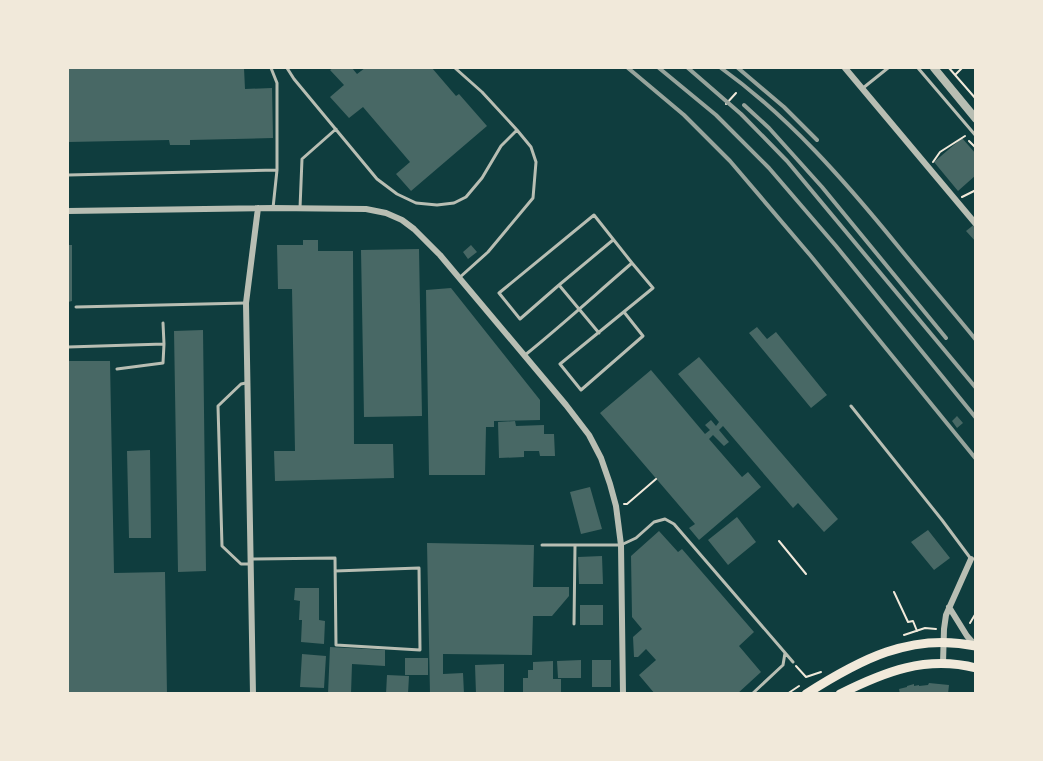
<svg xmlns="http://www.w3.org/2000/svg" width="1043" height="761" font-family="Lora,serif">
	<rect width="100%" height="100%" fill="#0f3d3e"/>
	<path fill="#486865" d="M68,68h176l1,21 27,-1 1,50 -83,2v5h-20l-1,-5 -101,2z
		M333,68h19l5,6 8,-6h67l24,28 3,-2 28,32 -76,65 -15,-17 14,-12 -47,-55 -14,11 -19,-21 14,-12 -14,-15z
		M962,138l14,16v21l-18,16 -24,-29z
		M976,223v19l-10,-11z
		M303,240h15v11h35l1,193h39l1,34 -119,3 -1,-30h21l-3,-162h-14l-1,-44h26z
		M68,245h4v56l-4,1z
		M471,245l6,7 -9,7 -5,-7z
		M419,249l3,167 -58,1 -3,-167z
		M451,288l89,112v20l-46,1v6h-8l-1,48h-56l-3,-185z
		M757,327l10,12 9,-7 51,63 -16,13 -62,-75z
		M203,330l3,241 -28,1 -4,-241z
		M699,357l139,162 -14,13 -26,-29 -5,5 -70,-82 -4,4 10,12 -5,4 -11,-11 -4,4 33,38 6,-5 13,15 -62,53 -10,-12 6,-4 -95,-111 51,-43 54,64 5,-4 -5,-5 6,-5 5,6 3,-4 -41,-48z
		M68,361h42l4,212 51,-1 2,122h-99z
		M957,416l6,7 -6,5 -5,-7z
		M515,421l1,5 28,-1v9h10l1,22h-15l-1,-5h-15v6l-25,1 -1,-36z
		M150,450l1,88h-22l-2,-87z
		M590,487l12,42 -21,5 -11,-42z
		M737,517l19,25 -28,23 -20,-25z
		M928,530l22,28 -16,12 -23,-28z
		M659,531l19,21 4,-3 72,83 -15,14 22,26 -24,22h-82l-16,-19 17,-15 -10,-11 -8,8h-4l-1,-20 9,-8 -10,-12 -1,-61z
		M427,543l107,2 -1,42h36v9l-17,20h-19l-1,39 -89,-1v20l20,-1 1,21h-34z
		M602,556l1,28h-24l-1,-27z
		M295,588h24v32l6,1 -1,23 -23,-2 1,-22h-3l1,-19 -6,-1z
		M580,605h23v20h-23z
		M330,647l55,3v16l-33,-2 -1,30h-23z
		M302,654l24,2 -2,32 -24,-1z
		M405,658h23v17h-23z
		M581,660v18h-23l-1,-17z
		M592,660h19v27h-19z
		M553,661v18h8v15h-38v-16h5v-8h5v-8z
		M504,664v30h-28l-1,-29z
		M387,675l22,1 -1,18h-22z
		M929,683l20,2 -1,9h-48l-1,-5 8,-2v-1l7,-2v2l5,-1v1l9,-1z"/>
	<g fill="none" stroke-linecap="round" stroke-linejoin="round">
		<path stroke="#f1e9da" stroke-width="2" d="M949,68l27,31
			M956,74l6,-6
			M726,104l10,-11
			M969,141l7,7
			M933,162l7,-10 25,-16
			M962,197l14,-7
			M624,504h3l29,-25
			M779,541l27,33
			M894,592l14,30 5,-1 4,10
			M970,623l6,-10
			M904,635l21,-7 11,1
			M796,666l10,11 15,-5
			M787,694l12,-8"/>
		<path stroke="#b8beb3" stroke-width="3" d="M271,68l6,15v87
			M287,68l7,11 83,100 20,15 19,9 21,2 17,-2 12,-6 16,-19 19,-32 16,-16 -35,-38 -27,-24
			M918,68l58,68
			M863,88l25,-20
			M68,175l209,-5 -4,38
			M300,208l2,-49 34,-30
			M459,278l29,-26 45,-54 3,-36 -5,-15 -14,-17
			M559,285l54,-45
			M76,307l170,-4
			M624,312l19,24 -62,54 -21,-26 93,-76 -21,-25
			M163,323l1,21
			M68,347l96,-3 -1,19 -46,6
			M525,355c36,-29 71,-61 107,-92l-38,-48 -95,78 21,26 39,-34 40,48
			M246,383l-5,1 -23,22 4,140 19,18h9
			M851,406l91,114 29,39
			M542,545h79l15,-7 18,-16 11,-3 9,5 119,138
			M251,559l84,-1 1,87 84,5 -1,-82 -84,3
			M574,624l1,-78
			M752,694l31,-29 2,-12"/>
		<path stroke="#b8beb3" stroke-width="6" d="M845,68l130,155
			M68,211l205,-3 93,1 20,4 16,7 12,9 26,26 126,150 23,30 12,23 9,26 6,22 5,39 2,149
			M949,607l18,29 8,9
			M943,663l1,-34 2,-14 25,-56
			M253,694l-7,-391 12,-95"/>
		<path stroke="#b8beb3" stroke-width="8" d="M934,68l42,51"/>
		<path stroke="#f1e9da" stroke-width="9" d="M806,694c53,-34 105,-62 170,-48
			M840,694c44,-22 86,-39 136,-26"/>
		<path stroke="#97a49c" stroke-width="4" d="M628,68l56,47 46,46 80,94 166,204
			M659,68l57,47 53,53 67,78 140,172
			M688,68l53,46 46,47 189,227
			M721,68c68,49 123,112 176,177 26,32 53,63 79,95
			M738,68l46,39 33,33
			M744,105l25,23 53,59 124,151"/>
	</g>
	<rect width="1043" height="761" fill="none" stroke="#f1e9da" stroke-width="138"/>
</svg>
